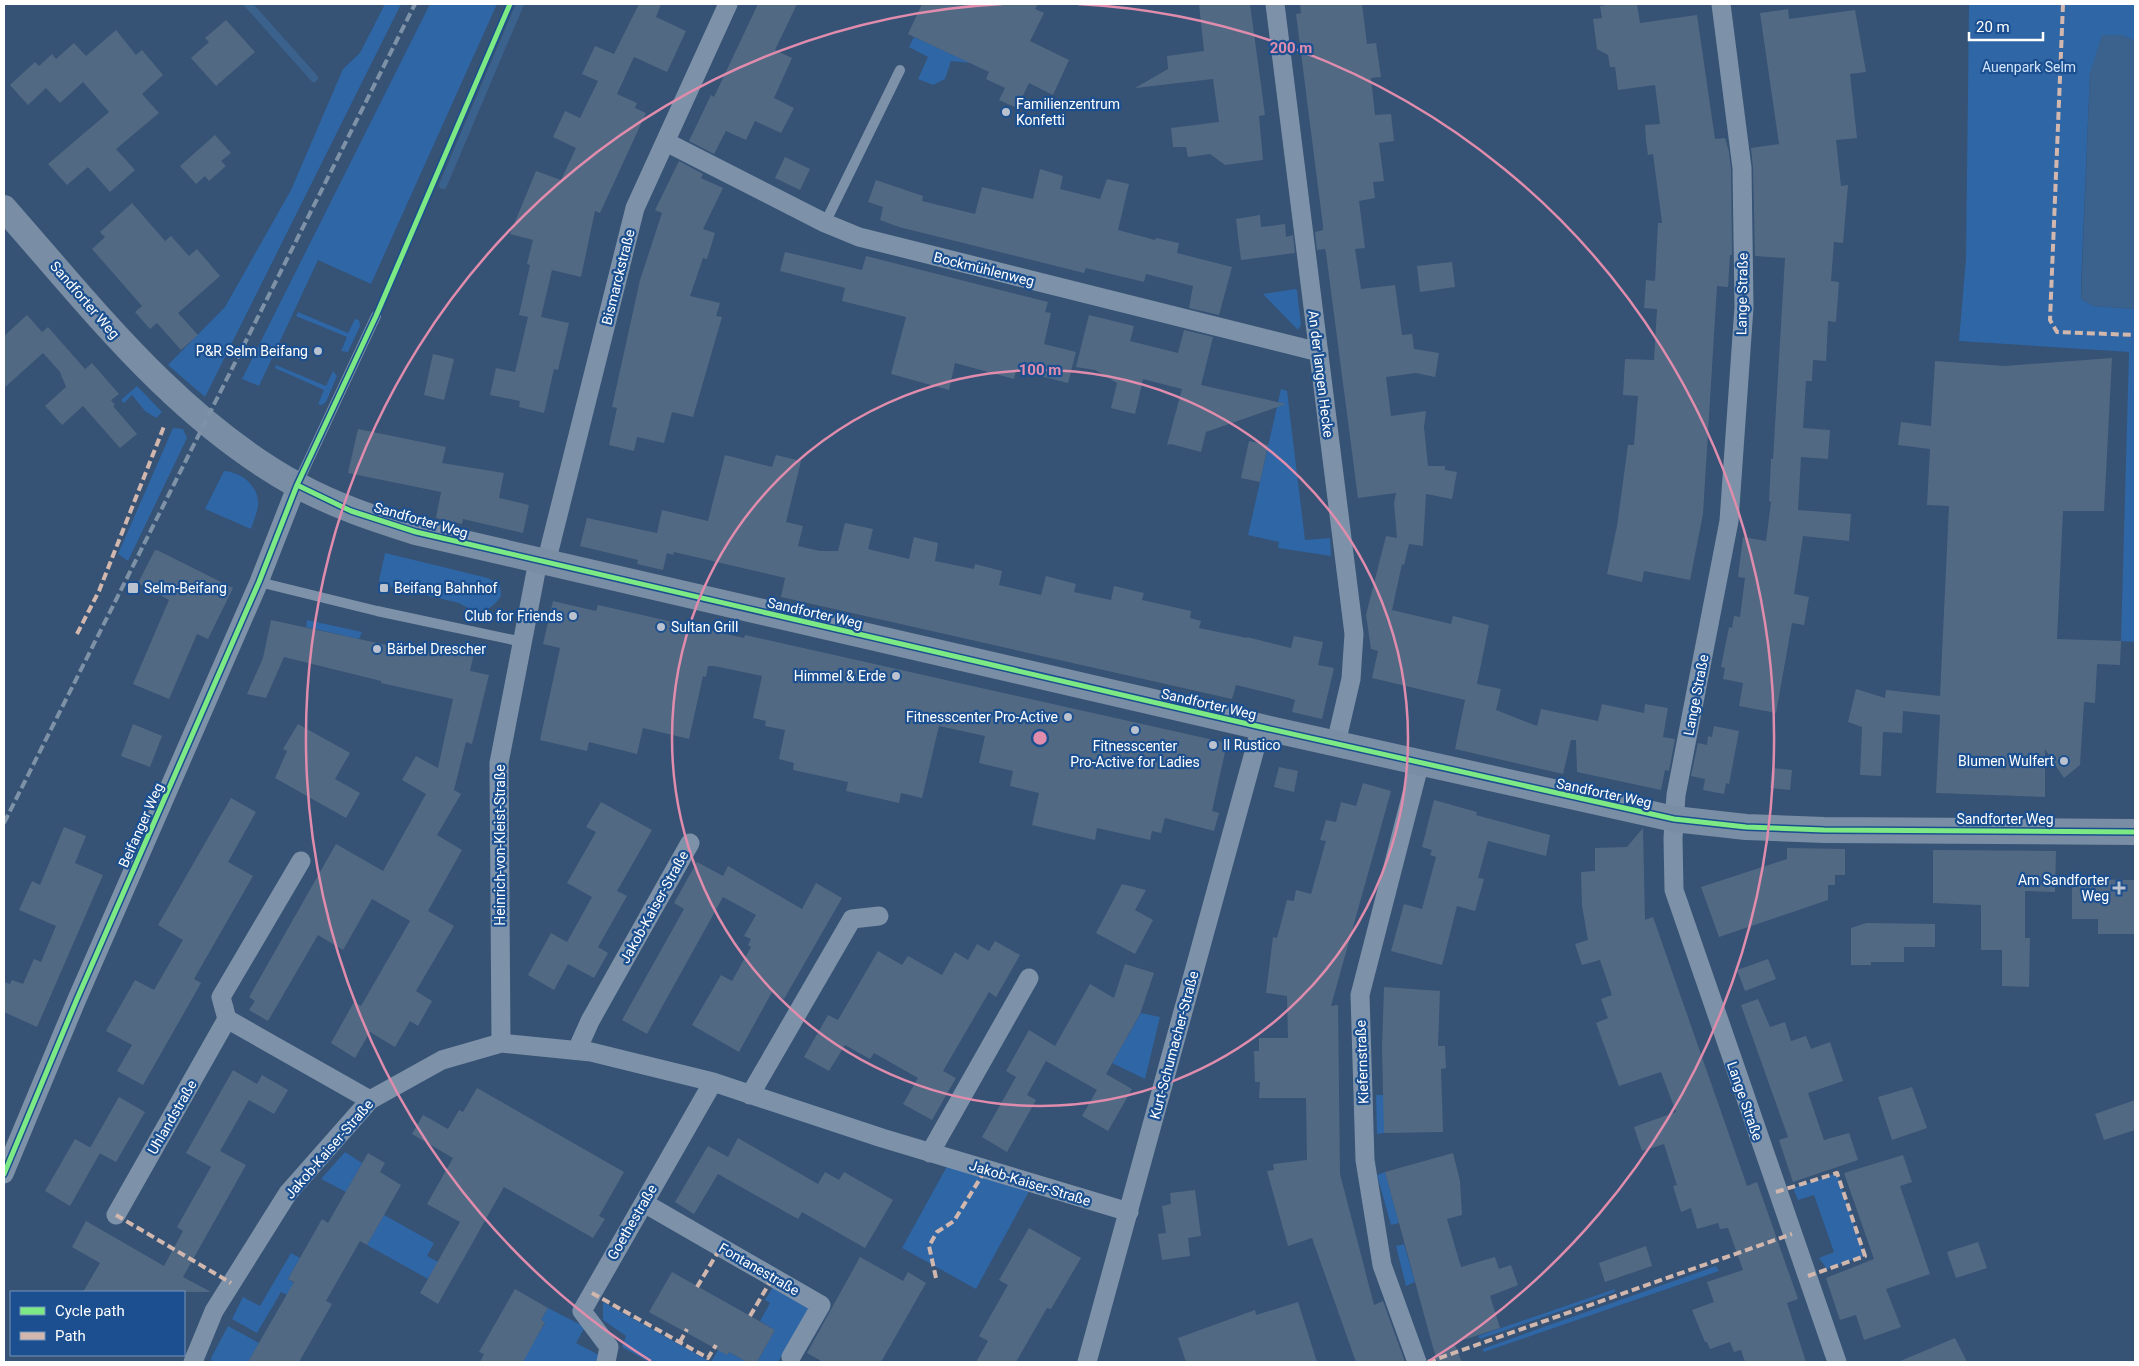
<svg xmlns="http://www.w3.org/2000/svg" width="2139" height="1366" font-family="Roboto,sans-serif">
	<rect width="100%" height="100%" fill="#365274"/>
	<path fill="#2f66a5" d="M385,4h16l-196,393 -37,-32 57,-58 66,-117 52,-121 17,-16z
		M430,4h67l-126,280 -53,-24 -59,126 -17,-7z
		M1969,4h166v37l-13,-6 -32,38 -9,213v13l12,7 42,3v333l-14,-1 8,-289 -170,-11 7,-83z
		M914,37l57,26 -20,-2 -6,18 -12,6 -15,-6 10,-22 -19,-10z
		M1295,289l2,1 4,35 -3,5 -35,-36z
		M298,312l50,21 7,-14 4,1 1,6 -12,26 -7,-1 6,-14 -51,-21z
		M276,365l50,21 7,-15 4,5 -11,26 -4,3 -4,-1 6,-14 -49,-22z
		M137,386l25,26 -6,6 -11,-7 -13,-16 -8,8 -3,-3z
		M1281,389l6,2 18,149 25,-2 1,18 -53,-8 1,-6 -31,-7z
		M173,428l10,1 4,9 -59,123 -10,-7z
		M224,471c17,1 36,15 34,35 -1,8 -5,16 -7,23l-46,-20z
		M385,553l103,25 12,7 1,11c-12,18 -24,18 -42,7l-79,-19 -1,-4z
		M307,620l55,12 -3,7 -53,-12z
		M1141,1013l19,4 -15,62 -33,-16z
		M1376,1095h8v38l-7,1z
		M345,1152l17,11 -16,29 -25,-13z
		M951,1159l82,25 -57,105 -74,-41z
		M1385,1172l14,51 -8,2 -14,-50z
		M1837,1173l28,83 -38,13 -8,-11 15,-6 -20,-57 -16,5 -5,-12z
		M384,1215l50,28 -7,13 11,6 -10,17 -61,-34z
		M1404,1244l11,38 -9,4 -10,-40z
		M291,1253l9,5 -12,21 6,4 -7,12 -6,-3 -24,41 -25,-14 11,-22 17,9z
		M1716,1266l3,5 -235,81 -2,-3z
		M774,1285l36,23 -32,54h-21l18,-32 -15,-9 10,-18 -5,-3z
		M1615,1289v3l-135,47 -2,-3z
		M603,1302l108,60 9,-15 8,5 -1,4 2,-4 18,10h-98l-27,-15 4,-11 -23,-16z
		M548,1308l37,19 -9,16 25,13 -3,6h-81l17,-29 4,2 7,-12 -4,-3z
		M228,1326l31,17 -11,19h-36l-1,-4z"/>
	<path fill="#3b618d" d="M2102,35h20l13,6v268l-42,-3 -12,-7 9,-226z"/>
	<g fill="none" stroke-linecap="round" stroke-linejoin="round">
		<path stroke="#3b618d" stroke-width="8" d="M248,4l66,74
			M443,185l77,-181"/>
	</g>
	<path fill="#526984" d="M639,4h22l-5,13 30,14 -19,41 -33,-15 -17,37 20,9 -2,5 11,5 -46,100 -5,-2 -14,66 -29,-7 -11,47 28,6 -11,47 -4,-1 -10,44 -25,-6 1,-6 -30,-6 6,-27 19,4 13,-55 -9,-2 11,-50 -3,-1 6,-24 -23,-6 26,-63 25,9 15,-32 -23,-11 12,-26 15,7 18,-37 -16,-7 13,-28 19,8z
		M758,4h39l-22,46 17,8 -18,40 20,10 -13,25 -26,-12 -9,19 -20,-9 -12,23 -25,-13 22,-46 3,2z
		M922,4h116l-3,5 9,4 -14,28 39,19 -16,35 -24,-12 -12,25 -18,-8 6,-12 -19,-9 3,-7 -81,-38z
		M1199,4h51l15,111 -6,1 4,44 -38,5 -15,-11 -22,3 -2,-10h-13l-2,-19 48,-6 -6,-43 -78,9 33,-19 -1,-13 37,-5z
		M1300,4h62l5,40 9,-1 5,34 -10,1 4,37 16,-1 3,27 -15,2 5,38 -11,1 2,16 -16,3 6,47 -10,1 6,40 34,-4 7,50 10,-1 2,15 25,4 -4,24 -19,-4 -30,4 5,39 35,-5 -2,16 4,39h17v4l12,2 -5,27 -26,-5 -3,52 -14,-2 -5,21 -2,-1 -10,46 59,14 2,-8 36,9 -12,59 24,5 -5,21 41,16 4,-17 57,12 4,-17 42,9 1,-9 23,4 -5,29 12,2 -6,32 -4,-1 -4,20 -84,-18 -1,-32h-5l-8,34 -108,-25 10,-49 -93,-22 6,-27 -7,-2 -5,-34 20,-79 11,2 -3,-35 2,-10 -38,5 -32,-245 -1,-4 -8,1 -2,-18 8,-2v-4l-27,-212 5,-1z
		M1614,4h23l3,19 57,-8 18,124 10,-1 4,14 2,17 1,86h-2l-2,32 -11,-1 -14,228 -13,66 -46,-9 -2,11 -35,-8 10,-48 11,-81h6l4,-49 -15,-1 2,-36 29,1 3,-51 -13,-1 2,-28 9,1 3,-58h4l-9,-69 -5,1 -2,-15 -1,-15 15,-1 -5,-39 -37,5 -3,-23h-5l-2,-12 -11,-6 -4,-30 9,-1 -2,-12z
		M1788,9l1,10 66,-9 11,62 -16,2 7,64 -21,2 5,46 7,-1 -5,58 -9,-1 -3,39 8,1 -3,40 -8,-1 -2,40 -13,-1 -1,21h-6l-3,47 27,2 -2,29 -27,-2 -3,53 53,4 -2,27 -46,-5 -9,58 15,3 -5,28 -12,-2 -16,90 -37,-7 4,-23 -20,-4 2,-11 -4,-1 8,-40 3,1 2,-12 6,1 5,-39 -7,-1 5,-40 23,4 5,-39 -2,-1 2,-42h2l12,-201 -30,-2 -2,-88 -2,-20 28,-4 -19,-131z
		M226,20l29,32 -39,34 -25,-28 18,-16 -4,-4z
		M116,30l20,25 6,-5 21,25 -21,19 17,19 -43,36 19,21 -25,22 -22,-25 -21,18 -19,-21 61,-52 -26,-30 -23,21 -14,-15 -18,17 -18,-20 25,-23 4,4 13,-12 4,5 18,-16 12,13z
		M215,135l16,18 -10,8 5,5 -17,15 -4,-5 -9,8 -16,-18z
		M785,157l25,12 -10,21 -25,-12z
		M679,161l24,13 -2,4 22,10 -20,41 12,4 -8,26 -4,-1 -13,38 30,7 -4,13 6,1 -29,100 -21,-5 -8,31 -27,-6 -3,14 -25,-6 8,-37 -5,-1 28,-127 22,-67 -7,-3z
		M1040,169l23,7 -3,13 40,10 7,-20 22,5 -11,46 37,10 1,-2 23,5 -2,10 55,14 -13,48 -30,-7 4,-22 -47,-12 -2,8 -58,-14 -2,5 -185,-46 -19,-7 3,-13 -15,-5 8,-22 47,16 -1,5 53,13 7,-27 51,12z
		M132,203l33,38 6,-5 18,20 8,-7 23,27 -42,37 20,22 -17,15 -24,-27 -7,6 -15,-17 7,-6 -50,-57 13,-12 -5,-5z
		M1260,215l1,12 24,-3 1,13 7,-2 2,18 -54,7 -5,-41z
		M785,252l77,18 4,-14 182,46 -3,10 6,1 -7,31 32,8 -8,31 -52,-13 -2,9 -59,-16 -6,27 -58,-16 15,-57 -64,-16 3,-13 -65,-17z
		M1452,262l3,25 -35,5 -3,-26z
		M27,315l15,17 6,-5 37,42 7,-6 27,31 -8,6 4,5 -2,1 24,28 -17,14 -37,-42 -21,19 -17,-19 21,-19 -6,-15 -17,-19 -39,35v-52z
		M1089,315l45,11 -4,15 48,12 6,-23 29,7 -12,48 85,19 -80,28 -5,20 -30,-8 -4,1 15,-56 -39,-10 -8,35 -24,-6 6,-25 -22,-13 -19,-3z
		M433,354l21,5 -10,41 -20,-5z
		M2112,358l-8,153h-41l-6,128 64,2 -1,24 -23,-1 -2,39 -11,-1 -4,63 -16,13 -19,-29v48l-109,-4 4,-78 -37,-4 -1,22 -19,-1 -2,44 -21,-1 2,-48 -14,-5 8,-33 29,9 1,-8 54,6 9,-190 -22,-1 3,-56 -32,-4 3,-23 30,4 4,-65 70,5z
		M358,429l88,18 -4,16 62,10 -5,25 30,7 -6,28 -60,-14 -1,5 -26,-6 5,-26 -93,-19z
		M1249,441l19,4 -8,37 -19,-4z
		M725,455l47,12 4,-12 25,6 -15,61 17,4 -5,20 22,5h18l7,-28 28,6 -5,20 41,10 5,-22 24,6 -3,18 39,8 1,-5 27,7 -3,14 42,10 5,-19 30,8 -2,8 37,8 3,-14 30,7 -2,7 49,11 -1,7 11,3 -2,7 48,10v-1l44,11 3,-12 29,6 -5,23 16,3 -12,51 -30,-7 3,-12 -6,-2 -53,-13 -4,14 -451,-102 4,-19 -111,-26 -1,3 -6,-2 -4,17 -26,-6 1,-4 -58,-14 7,-28 70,15 5,-23 46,11z
		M155,550l4,1 74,37 -25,51 -11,-5 -28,65 -36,-15 36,-84 -31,-17z
		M553,601l43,10 2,-6 146,33 1,-3 482,108 -15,68 7,2 -5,18 -49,-13 -4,15 -9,-2 -2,9 -53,-12 -2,12 -63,-15 7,-32 -29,-7 3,-15 -34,-8 6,-27 -46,-10 -17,72 -21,-5 -2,10 -53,-12 2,-9 -55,-12 1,-7 -15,-4 6,-29 -20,-4 1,-5 -13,-3 9,-42 -48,-10h-6l-2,11 -3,-1 -14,63 -46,-11 -6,26 -48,-12 -2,9 -47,-11 20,-92 -17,-4z
		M271,620l157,34 2,-10 44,9 -4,18 19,4 -17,69 -6,-2 -12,48 7,4 -24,41 25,15 -34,61 26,15 -38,65 16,10 -14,25 -8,-5 -15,26 -25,-15 -15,26 -24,-15 23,-41 7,4 49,-85 -38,-22 -29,51 -25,-15 -50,86 -19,-11 6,-9 -6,-4 87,-153 47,27 43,-77 -24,-14 14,-24 22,12 15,-69 -72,-16v-2l-97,-24 -18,41 -19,-4 16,-36z
		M133,724l29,12 -12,31 -29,-11z
		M298,724l52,29 -15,26 25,14 -14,25 -71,-40 12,-27 -4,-2z
		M1714,726l25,5 -10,53 -3,-1 -2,11 -21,-4 2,-11 -14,-3 7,-33 9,2 1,-9 4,1z
		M1279,767l19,4 -4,21 -20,-5z
		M1772,768l20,2 -2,20 -20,-2z
		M1363,783l28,8 -60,215 7,-1 2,169 34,131 9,-4 22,61h-49l-44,-124 -24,8 -21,-75 7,-1 -1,-6 34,-4 -1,-62h-47l1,-16h-5l-1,-31h5v-13h29l-1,-42 -21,-3 7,-56 4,1 10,-38 7,1 2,-11 15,4 15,-53 -6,-1 6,-20 10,2 5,-20 15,4z
		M231,798l25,14 -28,50 25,14 -59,103 7,4 -58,102 -26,-14 15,-26 -26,-14 29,-51 19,10 29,-50 -25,-15z
		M1434,800l43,12 -1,3 74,20 -4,21 -58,-15 -10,37 6,1 -9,32 -18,-5 -15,59 -51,-14 13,-47 18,5 14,-52 -6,-2 2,-5 -10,-3z
		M601,802l51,28 -35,61 10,5 -29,51 10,6 -14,25 -26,-14 -14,26 -26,-15 23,-42 16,9 25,-45 -25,-14 29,-51 -10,-5z
		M64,827l22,9 -11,27 28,12 -66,152 -33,-15v-30l6,2 2,-4 11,4 11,-25 7,3 15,-36 -37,-16 13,-29 8,4z
		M1643,828l2,92 8,-3 94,269 10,-4 41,117 -11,4 19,59h-61l-4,-12 -7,2 -4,-10 -20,7 -3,-7h-2l-13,-32 22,-8 -7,-20 36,-12 -15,-42 -8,1 -2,-6 -21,6 -6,-21 -10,4 -8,-26 4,-1 -13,-41 -22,7 -8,-24 42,-15 -15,-40 -42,14 -23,-63 12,-5 -7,-19 11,-4 -12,-35 -18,5 -7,-21 13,-4 -6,-34 -1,-34 14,-1v-23l32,-1z
		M1787,848l58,1v26h-10v10h-7v15l-109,37 -18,-50 86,-28z
		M1933,850l123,1 -1,41 -30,-1v47h5l-1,49 -27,-1v-36h-21v-45l-48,-2z
		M697,862l26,14 5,-10 74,43 14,-26 26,15 -58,101 -12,-7 -33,60 -47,-27 29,-50 11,6 19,-34 -3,-2 3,-6 -7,-3 12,-21 -33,-18 -76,137 -25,-14 62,-111 -10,-6z
		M2072,879l63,1v54h-37v-15h-26z
		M1122,884l24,6 -11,20 18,10 -18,34 -39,-21z
		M1866,923l69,1v23h-31v15h-33v3h-20v-37z
		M995,941l25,14 -24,42 -7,-5 -46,79 13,7 -24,42 -29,-16 15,-26 -44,-25 -4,6 -25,-14 -16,26 -25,-14 24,-42 10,5 40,-69 24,14 6,-9 34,19 13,-23 13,8 9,-16 12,7z
		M1768,959l8,20 -31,12 -8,-21z
		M1125,964l29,9 -14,41 -43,76 -51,-29 -19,34 9,5 -29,52 -25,-15 34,-60 -10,-6 23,-41 26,16 35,-62 24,14z
		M1384,987l56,4 -2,55h7l1,22 -5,1 2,63 -59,1 -2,-85z
		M1758,999l12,28 15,-5 6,19 15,-5 5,13 19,-7 13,39 -35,12 16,47 25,-7 9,27 -65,22 -14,-42 9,-3 -47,-132z
		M233,1070l24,14 5,-9 26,15 -14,24 -25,-14 -29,51 26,14 -63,112 28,15h-128l17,-29 -28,-16 14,-26 78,45 19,-35 -6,-4 34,-60 -25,-14z
		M1106,1074l26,15 -24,42 -26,-15z
		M1912,1087l15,41 -35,12 -14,-43z
		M477,1088l147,84 -25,44 6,3 -12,19 -89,-51 -66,117 -18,-11 40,-71 -33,-18 26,-46 -41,-24 11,-19 25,14 11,-19 4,2z
		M119,1097l26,15 -29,50 -26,-14z
		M2135,1100v30l-31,10 -9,-26z
		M738,1138l80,46 7,-12 14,8 5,-8 49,28 -28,48 -63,-36 -4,7 -80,-45 -24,40 -19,-12 33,-56 20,11z
		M75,1139l25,14 -30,53 -25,-15z
		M368,1153l17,10 -5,9 21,13 -34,60 -7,-4 -34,60 6,3 -33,58h-51l46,-80 -6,-3 34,-60 6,4z
		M1453,1153l7,28 2,34 -15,4 14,48 34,-10 4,12 12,-4 7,20 -28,11 10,32 -46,15 8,19h-25l-52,-190z
		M1903,1155l9,27 -12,4 30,88 -44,15 15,38 -37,13 -8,-25 -16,5 -14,-42 48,-19 -30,-86z
		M1195,1190l6,46 -13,2 2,18 -28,4 -4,-26 8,-1 -4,-27 9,-2 -1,-11z
		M1029,1228l52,30 -30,51 -4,-1 -31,54h-40l12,-21 -9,-5 29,-51 -9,-5z
		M1978,1242l9,26 -31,10 -9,-26z
		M1646,1246l6,20 -47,16 -6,-19z
		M860,1257l43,24 5,-9 18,11 -45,79h-58l-16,-9z
		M672,1272l103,58 -18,32h-10l-18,-10 -2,3 -78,-43z
		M515,1289l33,19 -7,12 4,2 -22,40h-43l4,-8 -5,-2z
		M1298,1302l19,60h-131l-8,-24 77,-28 1,5z
		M1955,1338l12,24h-69z"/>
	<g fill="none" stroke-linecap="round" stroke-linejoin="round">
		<path stroke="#7d92a8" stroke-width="10" d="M825,223l75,-153
			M297,485l79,-169
			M259,582l118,29 146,31"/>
		<path stroke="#7d92a8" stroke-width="19" d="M1275,4l79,630 -3,45 -15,64
			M1721,4l21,164 2,139 -15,214 -53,274 -3,43 1,52 163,472
			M666,142l159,81 34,14 460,115
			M546,563l89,-355 93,-204
			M227,1019l143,81
			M501,1043l-2,-280 39,-202
			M577,1050l13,-29 100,-178
			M750,1095l102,-176 27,-3
			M930,1153l99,-175
			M4,1174l73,-175 182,-417 38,-97
			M644,1203l177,102 -30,52
			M116,1215l111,-196 -6,-22 80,-136
			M193,1362l21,-51 74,-118 82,-93 72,-40 59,-17 90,9 122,30 169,56 247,74
			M606,1362l3,-15 -27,-36 131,-229
			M1087,1362l174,-635
			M1417,1362l-35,-97 -17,-105 -5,-165 60,-233"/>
		<path stroke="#798da4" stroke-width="26" d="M4,208c89,101 173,211 293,277 38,21 78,34 119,47l845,195 413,92 72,8 78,3 311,2"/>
		<path stroke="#7e92a7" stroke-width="4" stroke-dasharray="9 4" stroke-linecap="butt" d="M4,823l411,-819"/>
		<path stroke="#d1b7ad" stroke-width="4" stroke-dasharray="8 4" stroke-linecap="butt" d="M2063,4l-13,316 7,12 78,3
			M77,634l22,-43 66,-167
			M1776,1192l61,-19 28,83 -57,20
			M116,1215l115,68
			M936,1278l-7,-32 8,-14 17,-11 32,-52
			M697,1287l24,-40
			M592,1293l116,65 8,-13
			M750,1316l23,-39
			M680,1342l7,-13
			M1428,1362l364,-128"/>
		<defs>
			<path id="cycleway" d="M297,485l54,26 65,21 845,195 413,92 72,8 78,3 311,2
				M4,1174l73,-175 182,-417 38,-97 79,-169 134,-312"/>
		</defs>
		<use href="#cycleway" stroke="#1b4f8f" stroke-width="8"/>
		<use href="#cycleway" stroke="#7ce984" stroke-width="5"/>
	</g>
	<g fill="none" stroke="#e08cad" stroke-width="2.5">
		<circle cx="1040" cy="738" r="368"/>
		<path d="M651 1361A735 735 0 0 1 1002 4M1078 4A735 735 0 0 1 1429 1361"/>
	</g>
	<g fill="#b9c2ce" stroke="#1b4f8f" stroke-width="2">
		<circle cx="1006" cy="112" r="5"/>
		<circle cx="318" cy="351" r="5"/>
		<rect x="127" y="582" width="12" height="12" rx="2.5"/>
		<rect x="379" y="583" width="10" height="10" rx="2.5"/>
		<circle cx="573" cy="616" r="5"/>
		<circle cx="661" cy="627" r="5"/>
		<circle cx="377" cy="649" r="5"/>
		<circle cx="896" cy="676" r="5"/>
		<circle cx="1068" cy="717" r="5"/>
		<circle cx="1135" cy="730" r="5"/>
		<circle cx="1213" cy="745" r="5"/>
		<circle cx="2064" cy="761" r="5"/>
		<path d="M2116.5 880.5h5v5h5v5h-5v5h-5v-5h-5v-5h5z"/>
	</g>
	<g text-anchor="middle" stroke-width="4.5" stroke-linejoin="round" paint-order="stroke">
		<g font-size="14" fill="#cfe3fa" stroke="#1b4f8f">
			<text x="2029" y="72">Auenpark Selm</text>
		</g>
		<g font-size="14" fill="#fff" stroke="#1b4f8f" text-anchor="start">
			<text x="1016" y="109">Familienzentrum<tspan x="1016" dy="16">Konfetti</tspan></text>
			<text x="308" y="356" text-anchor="end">P&amp;R Selm Beifang</text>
			<text x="144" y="593">Selm-Beifang</text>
			<text x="394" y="593">Beifang Bahnhof</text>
			<text x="563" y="621" text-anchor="end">Club for Friends</text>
			<text x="671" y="632">Sultan Grill</text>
			<text x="387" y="654">Bärbel Drescher</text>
			<text x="886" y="681" text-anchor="end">Himmel &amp; Erde</text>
			<text x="1058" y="722" text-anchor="end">Fitnesscenter Pro-Active</text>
			<text x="1223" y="750">Il Rustico</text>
			<text x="1135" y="751" text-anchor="middle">Fitnesscenter<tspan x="1135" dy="16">Pro-Active for Ladies</tspan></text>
			<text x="2054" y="766" text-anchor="end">Blumen Wulfert</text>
			<text x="2109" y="885" text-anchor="end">Am Sandforter<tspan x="2109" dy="16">Weg</tspan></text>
		</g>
		<g font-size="14" fill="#fff" stroke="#1b4f8f">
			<text transform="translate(984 269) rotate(14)" y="5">Bockmühlenweg</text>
			<text transform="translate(618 277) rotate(-76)" y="5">Bismarckstraße</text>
			<text transform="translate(1742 294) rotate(-89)" y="5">Lange Straße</text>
			<text transform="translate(85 300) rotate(49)" y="5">Sandforter Weg</text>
			<text transform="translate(1321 374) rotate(83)" y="5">An der langen Hecke</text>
			<text transform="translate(421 520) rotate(16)" y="5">Sandforter Weg</text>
			<text transform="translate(815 613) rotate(13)" y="5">Sandforter Weg</text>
			<text transform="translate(1696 695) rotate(-79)" y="5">Lange Straße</text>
			<text transform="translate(1209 704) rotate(13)" y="5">Sandforter Weg</text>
			<text transform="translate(1604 793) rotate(12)" y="5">Sandforter Weg</text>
			<text x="2005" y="824">Sandforter Weg</text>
			<text transform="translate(141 825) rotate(-66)" y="5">Beifanger Weg</text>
			<text transform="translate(500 845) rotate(-90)" y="5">Heinrich-von-Kleist-Straße</text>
			<text transform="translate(654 907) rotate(-61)" y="5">Jakob-Kaiser-Straße</text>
			<text transform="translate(1174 1045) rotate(-75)" y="5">Kurt-Schumacher-Straße</text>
			<text transform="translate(1362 1062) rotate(-92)" y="5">Kiefernstraße</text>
			<text transform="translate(1745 1101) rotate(71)" y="5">Lange Straße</text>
			<text transform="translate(172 1117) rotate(-60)" y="5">Uhlandstraße</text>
			<text transform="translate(329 1149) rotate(-49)" y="5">Jakob-Kaiser-Straße</text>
			<text transform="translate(1030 1183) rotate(17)" y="5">Jakob-Kaiser-Straße</text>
			<text transform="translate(632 1222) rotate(-60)" y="5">Goethestraße</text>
			<text transform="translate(759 1269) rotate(30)" y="5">Fontanestraße</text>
		</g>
	</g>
	<circle cx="1040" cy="738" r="8" fill="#e08cad" stroke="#1b4f8f" stroke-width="2.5"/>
	<g font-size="15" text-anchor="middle" font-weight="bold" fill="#e08cad" stroke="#1b4f8f" stroke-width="4.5" stroke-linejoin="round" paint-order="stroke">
		<text x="1291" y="53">200 m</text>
		<text x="1040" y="375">100 m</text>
	</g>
	<rect width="2139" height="1366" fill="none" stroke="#ffffff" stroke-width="10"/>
	<rect x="10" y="1291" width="175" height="65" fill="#1b4f8f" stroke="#7695bc"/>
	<rect x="20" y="1307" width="25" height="8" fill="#7ce984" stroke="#7695bc"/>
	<text x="55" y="1316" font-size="15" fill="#ffffff">Cycle path</text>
	<rect x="20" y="1332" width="25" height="8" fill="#d1b7ad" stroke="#7695bc"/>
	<text x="55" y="1341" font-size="15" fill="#ffffff">Path</text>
	<path d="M1969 32v8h74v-8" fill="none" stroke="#ffffff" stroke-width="2.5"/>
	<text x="1976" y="32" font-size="15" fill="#ffffff" stroke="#1b4f8f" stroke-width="4" paint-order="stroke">20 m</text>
</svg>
